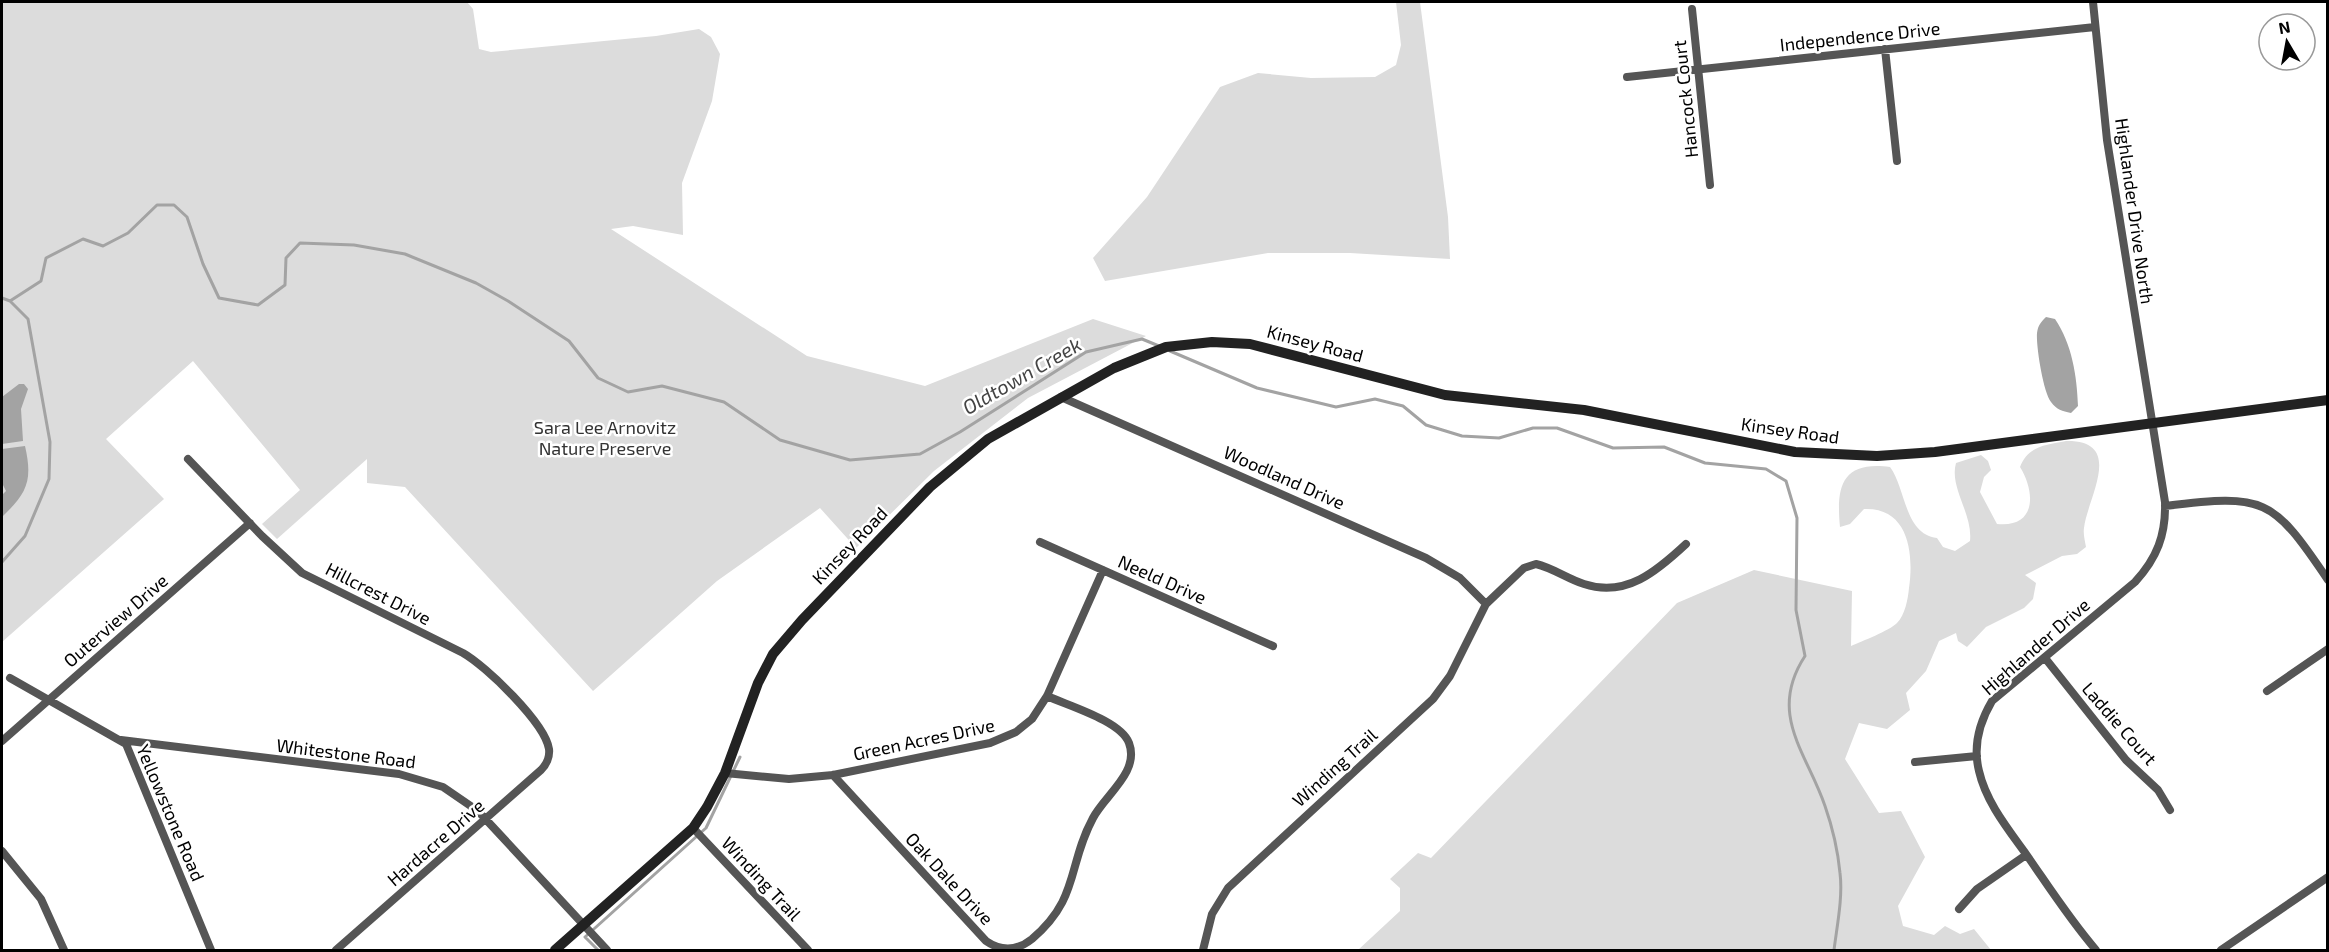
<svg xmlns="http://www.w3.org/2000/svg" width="2329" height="952" font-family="'Exo 2',sans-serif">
	<rect width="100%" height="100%" fill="#fff"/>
	<path fill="#dcdcdc" d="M2,2h465l6,7 6,40 12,3 165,-16 43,-7 12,8 9,17 -8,47 -30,82 1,52 -50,-9 -22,3 196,127 118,30 168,-67 53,17 -118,62 -94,73 -78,77 -36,-40 -103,73 -124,110 -188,-204 -38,-4v-24l-90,80 -15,-15 38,-34 -107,-129 -87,78 58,60 -162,143z
		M1396,2h24l28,215 2,42 -100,-6h-82l-163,28 -12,-23 54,-61 73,-110 38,-14 53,5 64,-1 21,-12 5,-20z
		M2066,441c60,-1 21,58 18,87 -1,6 1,13 2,19l-9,7 -15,2 -37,19 11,8 -3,16 -9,9 -38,19 -19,20 -9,-6 -2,-8 -17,8 -13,30 -20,22 4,17 -23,19 -28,-6 -14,36 34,54 22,-2 24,46 -27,49 5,20 31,9 11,-9 15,8 14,-5 17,21h-633l42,-39v-23l-10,-9 28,-26 13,5 246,-255 77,-33 98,21 -1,55c11,-5 38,-15 46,-23 8,-8 11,-24 12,-35 5,-34 0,-81 -45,-79l-14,15 -10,3c-4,-41 2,-66 50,-60 16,21 14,67 47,71l6,9 12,4 15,-10c3,-27 -21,-54 -14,-78l25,-8 7,6 3,9 -7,7 -4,15 17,32c39,4 39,-31 23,-57 8,-21 25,-22 46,-26z"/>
	<path fill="#a3a3a3" d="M2046,317l9,2c17,25 22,57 23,87l-7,7c-9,-2 -14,-3 -20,-11 -8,-11 -15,-56 -14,-69 1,-8 4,-11 9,-16z
		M19,384h5l4,5 -7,20 2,32 -21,3v-47z
		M25,446c8,35 2,47 -23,71v-22l4,-4 -4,-8v-34z"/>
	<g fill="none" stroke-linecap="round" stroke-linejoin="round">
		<path stroke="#a3a3a3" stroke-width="3" d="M2,298l8,3 31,-20 5,-23 37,-19 20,7 25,-13 29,-28h17l13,12 16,47 16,34 39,7 27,-20 1,-27 14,-15 54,2 51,9 71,29 32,18 61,40 29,37 30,14 34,-6 62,16 56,38 70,20 70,-6 40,-22 126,-80 56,-13 17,7
			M1170,351l87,37 79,19 39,-8 28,7 23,19 36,11 37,2 34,-10h24l56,20 51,-1 41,16 61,6 20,12 11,37 -1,92 9,46c-38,58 2,97 20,150 7,20 13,46 15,67 3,24 -3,53 -6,77
			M2,562l23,-26 24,-57 1,-37 -22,-123 -18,-18
			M598,950l-13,-13 121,-109 34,-71"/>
		<path stroke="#555" stroke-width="8" d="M2093,2l14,138 58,362c1,33 -8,56 -30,80l-143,119c-13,22 -19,46 -13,70 7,31 29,58 47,83 23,33 44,66 70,96
			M1692,9l18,176
			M1885,49l12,112
			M1627,77l468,-50
			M1061,397l365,161 34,20 26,26
			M188,459l74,77 40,37 161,80c23,13 82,70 86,96 1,8 -3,16 -8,21l-205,180
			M2165,506c100,-12 107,-9 163,74
			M1040,542l233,104
			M2045,658l81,102 32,30 12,20
			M10,678l116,66 85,206
			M2267,691l61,-42
			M121,740l278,34 44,13 35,24 129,139
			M2,741l248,-218
			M1915,762l62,-6
			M725,773l64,6 44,-4 157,-32 26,-11 16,-13 15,-23 56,-126
			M833,775l153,166c16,11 31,10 46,-2 48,-41 35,-73 61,-121 12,-23 47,-46 36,-75 -8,-22 -60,-37 -82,-47
			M693,828l115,122
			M2,851l39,48 23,51
			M1959,909l18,-20 49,-34
			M1203,950l9,-36 16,-26 205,-189 17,-23 36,-72 38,-36 12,-4c17,4 32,15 48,20 42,14 73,-13 102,-40
			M2221,950l107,-73"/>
		<path stroke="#222" stroke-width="10" d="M555,950l138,-122 14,-21 18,-34 33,-90 15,-29 29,-34 128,-133 58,-48 126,-71 52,-21 46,-5 38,2 195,51 139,15 211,42 82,4 58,-4 393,-52"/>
	</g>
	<g text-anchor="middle" stroke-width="5" stroke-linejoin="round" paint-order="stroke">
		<g font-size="18" fill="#000" stroke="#fff">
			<text transform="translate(1860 37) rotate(-6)" y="6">Independence Drive</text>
			<text transform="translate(1686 99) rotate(-96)" y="6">Hancock Court</text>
			<text transform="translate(2134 211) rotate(82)" y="6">Highlander Drive North</text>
			<text transform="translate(1315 344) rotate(15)" y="6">Kinsey Road</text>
			<text transform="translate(1790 431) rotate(8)" y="6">Kinsey Road</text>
			<text transform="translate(1284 478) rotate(24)" y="6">Woodland Drive</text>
			<text transform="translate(850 546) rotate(-46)" y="6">Kinsey Road</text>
			<text transform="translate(1162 580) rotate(24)" y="6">Neeld Drive</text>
			<text transform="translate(378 594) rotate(27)" y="6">Hillcrest Drive</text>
			<text transform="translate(116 621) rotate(-41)" y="6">Outerview Drive</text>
			<text transform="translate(2036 647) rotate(-41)" y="6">Highlander Drive</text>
			<text transform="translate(2119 724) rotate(49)" y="6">Laddie Court</text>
			<text transform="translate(924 740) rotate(-12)" y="6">Green Acres Drive</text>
			<text transform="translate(346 754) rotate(7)" y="6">Whitestone Road</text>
			<text transform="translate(1335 768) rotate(-42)" y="6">Winding Trail</text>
			<text transform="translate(170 813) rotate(67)" y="6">Yellowstone Road</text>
			<text transform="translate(436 843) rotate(-41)" y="6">Hardacre Drive</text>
			<text transform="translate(761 879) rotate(47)" y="6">Winding Trail</text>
			<text transform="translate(949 879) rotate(47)" y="6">Oak Dale Drive</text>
		</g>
		<g font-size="18" fill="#333" stroke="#fff">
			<text x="605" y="434">Sara Lee Arnovitz<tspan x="605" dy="21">Nature Preserve</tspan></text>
		</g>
		<g font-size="20" font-style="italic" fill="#444" stroke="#fff">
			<text transform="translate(1022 376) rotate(-30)" y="7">Oldtown Creek</text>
		</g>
	</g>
	<rect width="2329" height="952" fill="none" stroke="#000000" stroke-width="6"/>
	<g transform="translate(2287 42) rotate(350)"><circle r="28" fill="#ffffff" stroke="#999999" stroke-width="1.5"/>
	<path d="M0-4.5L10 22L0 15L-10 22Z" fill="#000000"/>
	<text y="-9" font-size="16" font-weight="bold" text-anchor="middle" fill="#000000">N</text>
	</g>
</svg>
